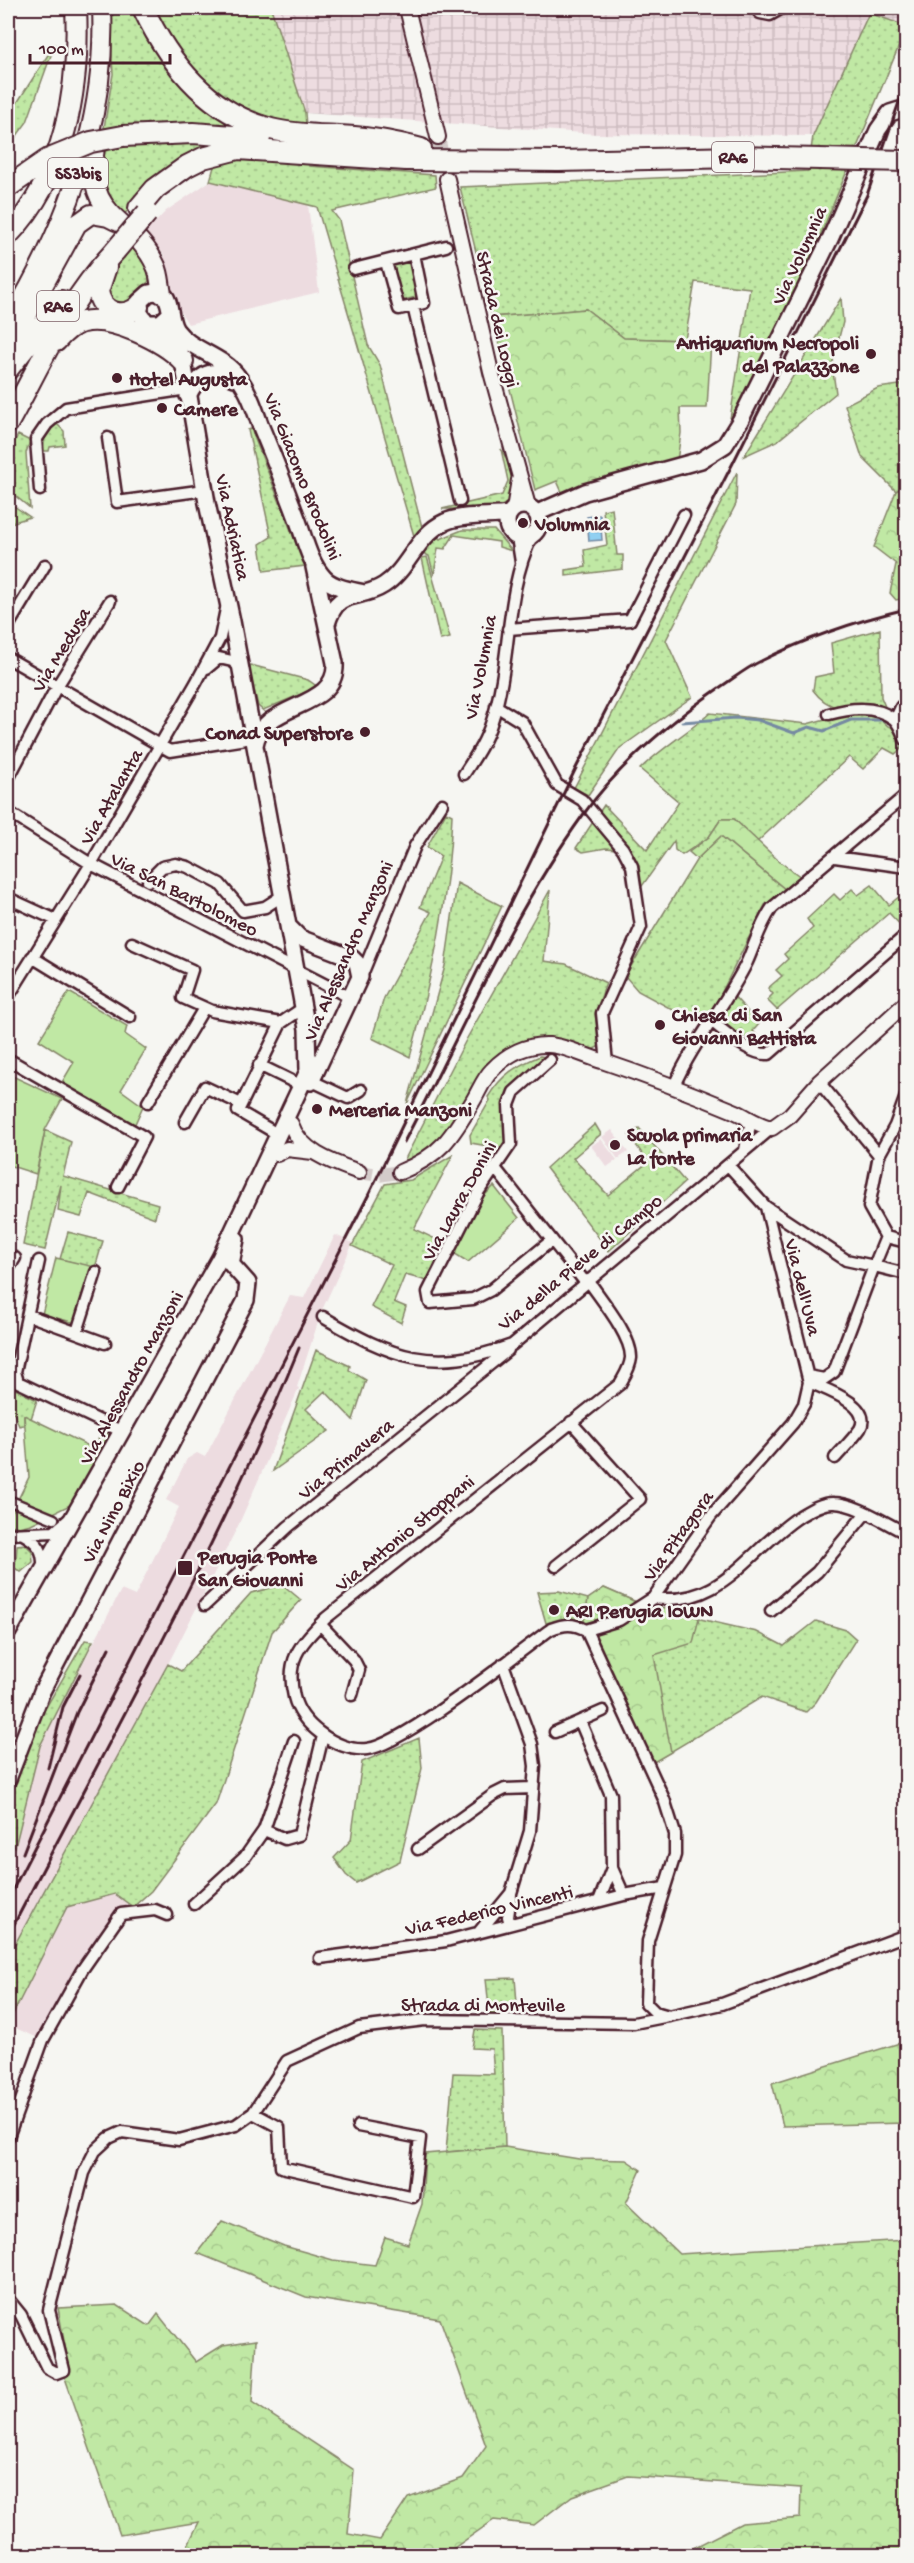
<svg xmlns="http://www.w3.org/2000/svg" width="914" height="2563" font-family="'Gochi Hand',sans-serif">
	<defs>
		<pattern id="industrial-grid" width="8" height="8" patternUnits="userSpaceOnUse" patternTransform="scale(1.5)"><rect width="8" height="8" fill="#eddce0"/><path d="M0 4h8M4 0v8" fill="none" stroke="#cdbcc0"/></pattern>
		<pattern id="grass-dots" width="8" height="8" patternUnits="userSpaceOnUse" patternTransform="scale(1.5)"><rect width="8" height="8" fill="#c0e8a4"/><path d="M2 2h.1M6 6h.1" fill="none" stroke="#a6c78d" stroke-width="1.8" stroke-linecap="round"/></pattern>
		<pattern id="forest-crowns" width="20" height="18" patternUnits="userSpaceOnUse" patternTransform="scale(1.5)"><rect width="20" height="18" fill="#c0e8a4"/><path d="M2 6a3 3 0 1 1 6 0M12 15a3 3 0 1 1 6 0" fill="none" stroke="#a6c78d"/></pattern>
		<pattern id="water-ripples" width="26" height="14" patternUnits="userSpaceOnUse" patternTransform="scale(1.5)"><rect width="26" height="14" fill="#90d0f1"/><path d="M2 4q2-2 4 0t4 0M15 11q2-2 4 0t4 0" fill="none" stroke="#7eb2cf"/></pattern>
	</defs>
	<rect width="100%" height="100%" fill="#f6f6f2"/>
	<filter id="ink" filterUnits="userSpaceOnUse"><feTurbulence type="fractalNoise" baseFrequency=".0167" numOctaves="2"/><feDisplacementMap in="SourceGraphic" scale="12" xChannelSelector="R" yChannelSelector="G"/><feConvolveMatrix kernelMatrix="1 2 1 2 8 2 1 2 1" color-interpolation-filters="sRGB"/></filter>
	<g filter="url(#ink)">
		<path fill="#eddce0" d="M210,181l98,24 11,87 -131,32 -24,-39v-30l-18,-23 20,-21z
			M612,1130l16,22 -10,7 -16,-22z
			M601,1139l16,21 -10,7 -16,-21z
			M335,1235l18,8 -31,67 -25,77 2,1 -61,138 -70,138 13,7 70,-78 32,-8 18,15 -29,32 -56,172 -65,87 -15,14 -15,9 -78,126 -35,-15v-164l7,-14 25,-101 81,-156 14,6 44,-89 -13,-7 21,-41 10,-6 8,4 85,-161 14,2z"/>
		<path fill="url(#industrial-grid)" d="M271,8h635v18l-38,-12 -55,122 -216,-2 -292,-21z"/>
		<path fill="url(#grass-dots)" stroke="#858468" stroke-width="1.5" d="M109,8h162l34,105 4,53 126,9 1,12 -104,24 7,9 29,125 12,20 42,162 -8,9 -97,-329 -107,-26 9,-32 -43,16 -55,52 -25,-41 17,-102z
			M869,13l37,13v3l-120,289 -56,101 20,-131 -55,-6 -10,58 -61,-2 -38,-29 -94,8 -32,-130 348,-16 5,-35z
			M55,44l-28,78 -19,26v-31z
			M131,243l17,23 1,15 -26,28 -18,-10 -1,-22z
			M412,261l8,35 -20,5 -9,-35z
			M841,298l2,24 -11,43 4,28 -59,48 -33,15z
			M906,384v102l-10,5 -34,-34 -17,-52 33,-17z
			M57,424l7,7 1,14 -15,2 -1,4h-5v-20l6,-6z
			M251,429l54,137 -41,5 -4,-27 11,-7 -23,-107z
			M18,435l12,6 -4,12 4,55 -22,-18v-36z
			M501,449c10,15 14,35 8,52l-12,8h-55l60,-14 6,-14z
			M737,472l-1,32 -70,136 26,57 -72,51 -32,47 -14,-7z
			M8,502l22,15 -22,7z
			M612,508l5,47h6v14l-57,7v-6l20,-3 -2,-17 23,-5 -4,-35z
			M462,530h32l18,21 -13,-4v-5l-45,-7 -9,14 -7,-1 -4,27 -5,-19 -6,-3 15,-16 2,2z
			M427,557l23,81 -10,2 -18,-82z
			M880,629l1,68 5,12c-29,0 -54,7 -73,-19l2,-13 19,-4 -3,-30z
			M251,665l57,15 10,7 -55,23 5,5 -10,-9 -9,-37z
			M851,712l25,3 12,11 5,1 8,22 -6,5 -11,-6 -21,21 -14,-12 -92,85 -23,-23h-13l-12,18 -27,18 -7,-5 -1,-9 -34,48 -14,-39 -20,-2 -23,4 -7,-4 28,-43 43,45 32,-48 -39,-33c22,-21 47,-36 70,-56l97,11z
			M446,812l6,3c-3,83 -20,162 -42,242l-38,-19 12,-40 47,-86 -11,-5 21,-51 -14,-9z
			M721,836l64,53 -20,16 -55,111 -24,1 -48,-26 -13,-15 72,-117z
			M457,883l45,23 -95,198 38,-138z
			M872,885l17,20 12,-10 5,6v26l-2,2 -15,-16 -112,97 -10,-10 6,-6 -5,-6 14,-12 -6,-6 12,-11 -4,-5 29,-26 -6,-9 27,-25 6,6 12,-11 6,6z
			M550,890l-6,71 22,3 40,19 -11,31 5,32 -8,4 -25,-8 -52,5c-20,26 -77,110 -107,114l-3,-2 61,-119z
			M732,994l27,30 -6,7 17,19 -10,2 -43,-31z
			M540,1056l6,1 -36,32 -5,14 2,38 -9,18 -5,-12 -22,-4 -1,-8 20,-35 -2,-3c14,-23 28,-31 52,-41z
			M595,1124l6,10 -28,24 35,37 40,-33 -19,-27 10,-7 46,54 -76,69 -63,-83z
			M45,1130l26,12 -8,34 95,28 -3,14 -66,-25 -8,24 -23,-6 3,-26 -16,65 -22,-5z
			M453,1155l-39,74 32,15 -18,37 -23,-6 -11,27 12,5 -5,16 -30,-16 21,-42 -40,-19 33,-62 26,-4z
			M68,1232l35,9 -8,27 -35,-9z
			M316,1350l34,16 -1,4 17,10 -13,40 -28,-29 -19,18 23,22 -56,40z
			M8,1355l4,1 1,32 24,12 -6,19 -7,-3v9l-5,1 -5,-13 -6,-5z
			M25,1544l7,7 1,11 -12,10 -13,-8v-4h8l1,-15z
			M283,1585l18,15 -29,32 -56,172 -65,87 -18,16 -18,-13 -48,13 -59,117v-67l160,-293 13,7 70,-78z
			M604,1588l46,20 25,1 21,9 61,14 27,14 32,-25 30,9 10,9 -40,63 -10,10 -44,-15 -110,66 -60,-130 -8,-12 -20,-2 -18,4 -9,-31 22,-1 29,8z
			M85,1640l8,1 -53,105 -25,101 -7,-5v-40l30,-81z
			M419,1738l3,30 -22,93 -44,22 -10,-8 -12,-17 17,-18 11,-78z
			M515,1978l3,38 -28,1 -4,-38z
			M475,2030l27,1 3,116 -59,5 7,-79 41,1 -2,-25 -20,-1z
			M11,2475v80l-3,1v-80z"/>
		<path fill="url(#forest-crowns)" stroke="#858468" stroke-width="1.5" d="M586,309l38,29 87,3 -4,67h-27l1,25 -4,28 -115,31 -5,-11 -22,9 -43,-173z
			M906,486v112l-10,2 -6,-7 6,-29 -22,-17 22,-56z
			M721,819h13l46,43 21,15 -16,12 -64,-53 -24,23 -8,-7 20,-15z
			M604,1588l46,20 25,1 24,9 -6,25 -39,12 17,97 -19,11 -60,-130 -8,-12 4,-22z
			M906,2041v82l-123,3 -11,-43z
			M505,2147l74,12 47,1 15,10 -15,33 53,51 227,-14v315h-213l-6,-4 55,-28 58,-5 1,-30 -173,-12 -56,20 -38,29 -40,-5 -50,35h-261l16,-33 -79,13 -55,-157 5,-4 -12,-66 59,-3 32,21 9,-12 38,48 27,-17 33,-5 -4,62 102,68 -6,64 32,6 28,-42 55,-20 23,-32 -46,-127 -134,-22 -109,-44 25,-32 62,25 49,14 42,5 10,-28 23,7 14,-40 3,-50z"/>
		<path fill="#c0e8a4" stroke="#858468" stroke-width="1.5" d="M69,992l58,34 -2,8 21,15 -25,41 22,16 -9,20 -73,-42 13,-22 -35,-22z
			M8,1074l54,25 -17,31 -9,44 -28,-9z
			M494,1186l25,32 -51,44 -16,-10 31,-55z
			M56,1258l39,9 -16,57 -37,-10z
			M24,1415l69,33 10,-17 7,4 -38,69 -41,20 -12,3 -8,-2 -3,-5 21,-43z"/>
		<path fill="url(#water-ripples)" stroke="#7489a2" stroke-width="1.5" d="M600,515l2,25 -13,1 -2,-24z"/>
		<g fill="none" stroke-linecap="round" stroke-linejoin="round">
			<path stroke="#7489a2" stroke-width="3" d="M682,722l54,-4 22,2 36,13 15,-6 15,4 27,-11h35"/>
			<path stroke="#d4cbca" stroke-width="14" stroke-dasharray="14 7" stroke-linecap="butt" d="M438,137l9,42
				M359,1172l20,3 21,-3"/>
			<defs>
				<path id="pedestrian" d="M8,1500l46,19"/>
				<path id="minor" d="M407,8h34
					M755,8l5,5 10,2 12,-7
					M414,254l10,49 -11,3 47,195
					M386,262l13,47 14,-3
					M354,269l92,-23
					M108,438l9,64 88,-12
					M40,490l-4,-50 11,-16 19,-16 121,-19
					M517,537l4,25
					M8,626l37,-61
					M508,629l122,-9 54,-105
					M8,658l162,93 82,-13
					M207,668l12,-10 13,3 8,6
					M496,706l26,16 35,63 25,15 41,49 9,17 9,61 -39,86 5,50
					M829,714c21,-6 47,-9 65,5 5,5 9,15 12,21
					M895,720l6,-13 5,1
					M464,774c11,-17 22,-33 28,-53 20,-60 12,-127 40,-185
					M8,779l48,-91 54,-87
					M8,812l83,52 260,134
					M835,857l71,10
					M148,881l14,-14 14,-3 12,3 32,17 23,27 22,-4 17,-11
					M8,898l48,22
					M132,943l60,27 -9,28 29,13 69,12 22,-15
					M32,957l98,60
					M361,977l54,-131 27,-42
					M8,997l83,-133 105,-181 24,-45 6,-29
					M712,1022c14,10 39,34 57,32l137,-119
					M8,1059l136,78 -26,50
					M550,1060l-36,32 -5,13 2,39 -32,47 -51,101 2,11 43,-4 18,-9 61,-50
					M259,1065l43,21
					M312,1081l36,17 13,-8
					M819,1082l60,73 -10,52 17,30 -12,29 32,8
					M674,1086c19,-44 52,-81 73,-124 8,-18 13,-37 25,-54l134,-113
					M148,1102l56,-94
					M742,1115l8,10 -5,25
					M185,1122l20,-35 36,17
					M279,1135l-41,-24 43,-88
					M879,1155l16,-29 11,-30
					M495,1168l90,114
					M766,1207l80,53 28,6 -40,106 -10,7 -16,-3
					M886,1237l20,5
					M39,1261l-24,111 3,10 105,50
					M8,1269l7,-11
					M28,1315l77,28
					M323,1317c70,41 109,57 189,28l260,-217
					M77,1332l19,-60
					M809,1382c15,7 65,23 51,47 -7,10 -17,20 -25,29
					M8,1534l46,-2 14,-12
					M23,1534c16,9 21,17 20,35
					M556,1566l84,-67 -69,-77
					M653,1598c69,10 95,-48 147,-82 10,-6 23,-14 34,-13 21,0 53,21 72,30
					M205,1605l83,-78 220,-177
					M771,1611l46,-39 48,-58
					M320,1624l34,36 5,10 -7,25
					M586,1630c-13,-7 -22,-6 -35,-1 -33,24 -150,117 -184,120 -16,2 -34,-6 -47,-16 -12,-9 -22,-20 -26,-36 -9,-38 6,-52 32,-79l294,-234c5,-9 10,-16 11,-26 1,-22 -31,-60 -43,-78
					M586,1630l33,-10 34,-22 58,-82 82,-93 11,-19 5,-22 -43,-175 -38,-42
					M586,1630l78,169 11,35v21l-27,86 -2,62
					M580,1721l31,74 1,73 12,27
					M555,1732l48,-21
					M264,1830l30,-89
					M418,1849l75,-54 12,-6 27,-1
					M599,1901l13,-33
					M194,1904l51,-47 19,-27 21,9 14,-4 24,-99
					M510,1924l-2,-7 3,-23
					M479,1932l32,-39 19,-62 5,-65 -3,-22 -29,-80
					M320,1958l126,-17 178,-46 40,-7
					M646,2003l9,9 14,4 53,-12 184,-69
					M253,2113l26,14 2,40 132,30 7,-59 -62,-12
					M8,2137l35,-97 39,-70 39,-56 34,-4 12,5
					M8,2299l13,16 26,53 9,5 8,-3 -15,-60 35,-137 11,-22 14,-13 13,-6 57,8 57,-15 17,-12 34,-52 72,-33 66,-8 209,3 35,-7"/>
				<path id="tertiary" d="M407,8l31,129
					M447,179l44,193 37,134
					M514,509l5,-29
					M291,1124c9,28 43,39 68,48
					M277,1154l10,-5 26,3
					M400,1172c40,-16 52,-35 73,-71 6,-10 11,-23 19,-31 15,-16 35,-26 57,-25 17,1 36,11 53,16 45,15 89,32 132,50 14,6 23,14 38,17l18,-13 29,-33 87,-79"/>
				<path id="secondary" d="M170,314l-10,9h-13l-8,-11v-10l10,-9c27,-6 17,24 27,37 15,21 47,25 62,47 11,14 17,33 23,50 13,31 25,62 37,94 7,19 12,43 27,58 10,9 26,11 39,14
					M188,396c10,-21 24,-31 46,-18
					M507 522a16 16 0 1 1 32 0a16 16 0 1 1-32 0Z
					M537,513l48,-21 116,-32 24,-15 15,-24 90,-182 48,-109 12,-17 16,-5
					M327,624c11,-38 31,-22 57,-39 25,-16 32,-50 61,-63 16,-8 46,-5 64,-8
					M255,745c7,-44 83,-34 80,-82l-21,-96
					M288,926l12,12 52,20 5,5 3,14 -49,105
					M8,1632l212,-374 88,-187 -1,-42 -75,-408 -25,-118 -24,-142 -7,-17 -20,-20
					M8,1779l34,-88 204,-391 2,-17 -17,-19 5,-25"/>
				<path id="trunk" d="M95,147c-11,75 38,68 61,119 4,8 4,19 6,28
					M8,324c58,-95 99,-204 94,-316
					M8,350l69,-126 14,-10 17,3 8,4"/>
				<path id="motorway" d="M143,8c26,55 66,105 128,121 32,8 68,5 101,10 16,2 33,6 49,10
					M123,136l70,-3 67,5
					M8,187l39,-27
					M139,208l16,-19 32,-23 16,-8 35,-9 168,11 153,1
					M8,235c57,-59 72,-147 68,-227
					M106,267l-8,24c3,21 23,29 40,16
					M56,341c7,-8 17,-17 27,-19 28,-7 81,19 100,39
					M8,369l54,-68
					M8,423c34,-61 58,-120 107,-172"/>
			</defs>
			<use href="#pedestrian" stroke="#4a1f2b" stroke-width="13"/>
			<use href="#minor" stroke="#4a1f2b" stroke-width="15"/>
			<use href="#tertiary" stroke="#4a1f2b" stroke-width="18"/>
			<use href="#secondary" stroke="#4a1f2b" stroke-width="20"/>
			<use href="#trunk" stroke="#4a1f2b" stroke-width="22"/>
			<use href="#motorway" stroke="#4a1f2b" stroke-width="24"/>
			<use href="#pedestrian" stroke="#f6f6f2" stroke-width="8"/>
			<use href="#minor" stroke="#f6f6f2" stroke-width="10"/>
			<use href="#tertiary" stroke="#f6f6f2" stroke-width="14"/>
			<use href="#secondary" stroke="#f6f6f2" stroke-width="15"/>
			<use href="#trunk" stroke="#f6f6f2" stroke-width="18"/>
			<use href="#motorway" stroke="#f6f6f2" stroke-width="20"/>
			<path stroke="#4a1f2b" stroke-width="3" d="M404,1142c58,-110 106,-226 179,-327 36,-51 86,-92 136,-127 14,-9 27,-20 42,-27 46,-23 95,-40 145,-52
				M48,1768l15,-61 17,-33
				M23,1853l54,-141 32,-64
				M8,1899l361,-705 206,-424 158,-307 134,-268 39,-113
				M8,1936c100,-194 209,-386 291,-588"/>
			<defs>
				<path id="motorway-bridge" d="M47,160l44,-18 32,-6
					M559,161l179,-4 168,4
					M115,251l32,-38"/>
			</defs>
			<use href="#motorway-bridge" stroke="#4a1f2b" stroke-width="24" stroke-linecap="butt"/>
			<use href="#motorway-bridge" stroke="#f6f6f2" stroke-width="20"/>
		</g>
	</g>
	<g fill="#4a1f2b" stroke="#f6f6f2" stroke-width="2">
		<circle cx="871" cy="354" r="6"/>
		<circle cx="117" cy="378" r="6"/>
		<circle cx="162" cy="408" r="6"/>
		<circle cx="523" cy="523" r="6"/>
		<circle cx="365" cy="732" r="6"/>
		<circle cx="660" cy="1025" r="6"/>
		<circle cx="317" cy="1109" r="6"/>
		<circle cx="615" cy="1145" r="6"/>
		<rect x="177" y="1560" width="16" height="16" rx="3"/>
		<circle cx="554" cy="1610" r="6"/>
	</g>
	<g text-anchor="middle" stroke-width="5" stroke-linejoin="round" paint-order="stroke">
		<g fill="#f6f6f2" stroke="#7e6067" stroke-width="1.5">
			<rect x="712" y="142" width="42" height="30" rx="4.5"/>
			<rect x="48" y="158" width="60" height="30" rx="4.5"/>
			<rect x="37" y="291" width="42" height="30" rx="4.5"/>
		</g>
		<g font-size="18" font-weight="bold" fill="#4a1f2b">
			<text x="733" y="163">RA6</text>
			<text x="78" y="179">SS3bis</text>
			<text x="58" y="312">RA6</text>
		</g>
		<g font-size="20" fill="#4a1f2b" stroke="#f6f6f2">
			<text transform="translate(798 255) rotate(-65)" y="7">Via Volumnia</text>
			<text transform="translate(499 319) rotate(77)" y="7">Strada dei Loggi</text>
			<text transform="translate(304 476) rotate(68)" y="7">Via Giacomo Brodolini</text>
			<text transform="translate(234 527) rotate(78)" y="7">Via Adriatica</text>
			<text transform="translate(60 649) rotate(-59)" y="7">Via Medusa</text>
			<text transform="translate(479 667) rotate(-79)" y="7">Via Volumnia</text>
			<text transform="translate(110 796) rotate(-60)" y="7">Via Atalanta</text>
			<text transform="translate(185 893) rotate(27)" y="7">Via San Bartolomeo</text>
			<text transform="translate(347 950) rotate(-66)" y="7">Via Alessandro Manzoni</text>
			<text transform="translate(458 1200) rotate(-61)" y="7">Via Laura Donini</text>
			<text transform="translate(579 1261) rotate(-39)" y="7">Via della Pieve di Campo</text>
			<text transform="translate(804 1287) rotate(76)" y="7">Via dell'Uva</text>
			<text transform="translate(130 1377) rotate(-61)" y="7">Via Alessandro Manzoni</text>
			<text transform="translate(345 1458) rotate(-39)" y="7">Via Primavera</text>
			<text transform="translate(112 1511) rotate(-62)" y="7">Via Nino Bixio</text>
			<text transform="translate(404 1532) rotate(-39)" y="7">Via Antonio Stoppani</text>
			<text transform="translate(677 1535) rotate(-54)" y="7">Via Pitagora</text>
			<text transform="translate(489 1909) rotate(-13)" y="7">Via Federico Vincenti</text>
			<text x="483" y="2011">Strada di Montevile</text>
		</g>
		<g font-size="20" font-weight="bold" fill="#4a1f2b" stroke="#f6f6f2" text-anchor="start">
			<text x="859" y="349" text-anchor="end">Antiquarium Necropoli<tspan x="859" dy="23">del Palazzone</tspan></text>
			<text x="129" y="385">Hotel Augusta</text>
			<text x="174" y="415">Camere</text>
			<text x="535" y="530">Volumnia</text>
			<text x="353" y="739" text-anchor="end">Conad Superstore</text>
			<text x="672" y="1021">Chiesa di San<tspan x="672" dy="23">Giovanni Battista</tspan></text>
			<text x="329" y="1116">Merceria Manzoni</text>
			<text x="627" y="1141">Scuola primaria<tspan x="627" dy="23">La fonte</tspan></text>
			<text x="198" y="1563">Perugia Ponte<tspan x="198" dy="23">San Giovanni</tspan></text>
			<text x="566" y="1617">ARI Perugia I0WN</text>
		</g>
	</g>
	<rect width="914" height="2563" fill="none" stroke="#f6f6f2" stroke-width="30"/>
	<rect x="15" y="15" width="884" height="2533" fill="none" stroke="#4a1f2b" stroke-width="2" filter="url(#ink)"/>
	<path d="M30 54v9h140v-9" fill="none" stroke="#4a1f2b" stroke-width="3"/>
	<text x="39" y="54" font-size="18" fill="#4a1f2b" stroke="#f6f6f2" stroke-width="4.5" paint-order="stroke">100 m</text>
</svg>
